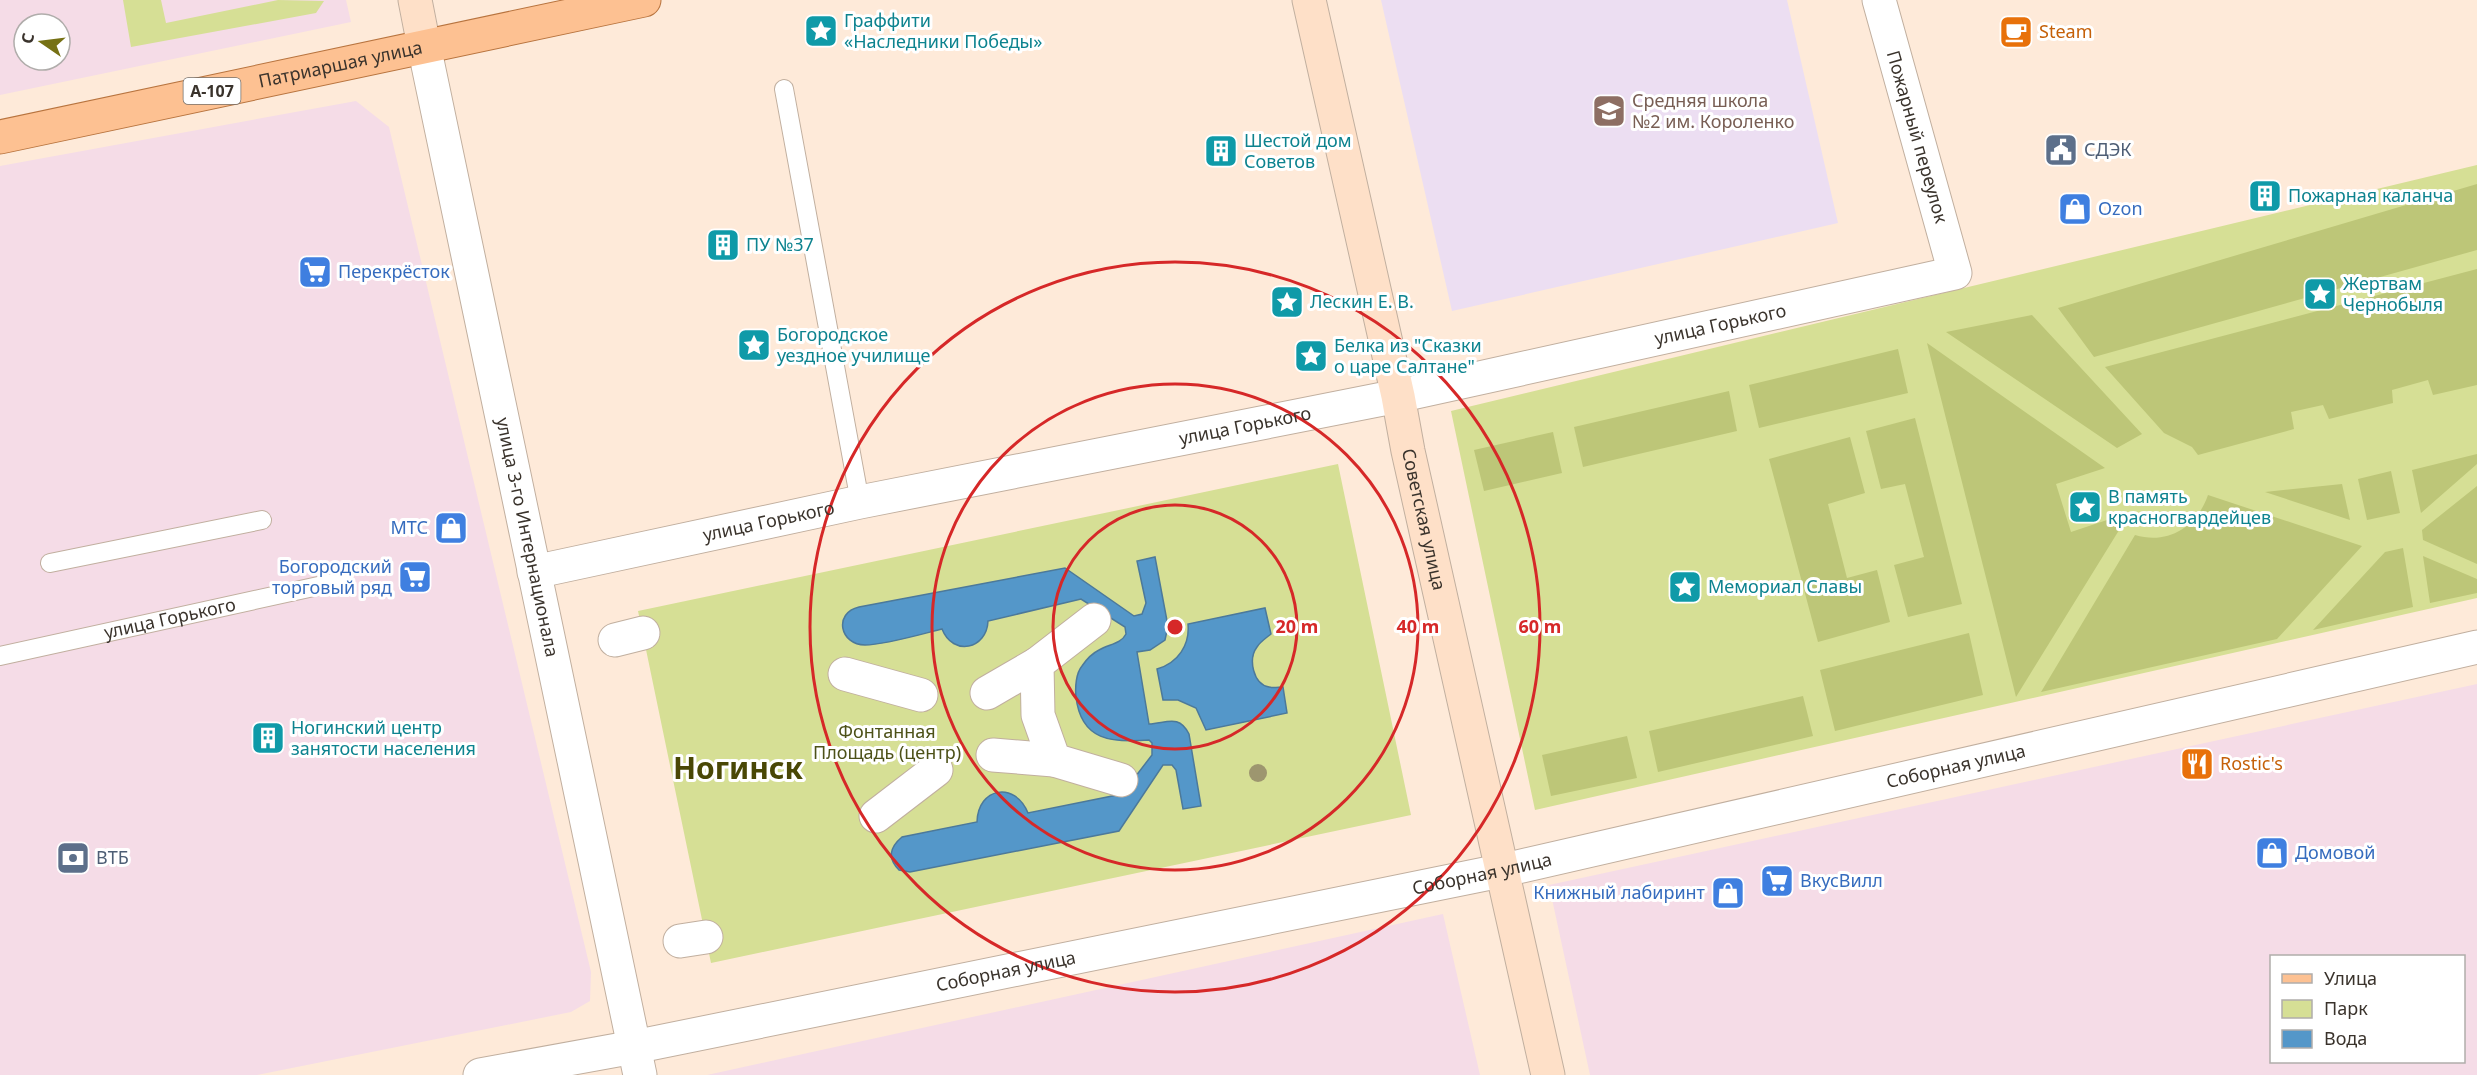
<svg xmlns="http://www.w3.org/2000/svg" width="2477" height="1075" font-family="'Noto Sans',sans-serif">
	<rect width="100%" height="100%" fill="#feead9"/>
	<path fill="#f5dce7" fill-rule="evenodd" d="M0,0h346l5,22 -351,73zM24,24h36v36h-36z
		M356,101l33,26 202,845 -1,29 -19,11 -314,63h-257v-909z
		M2477,684v391h-887l-41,-190zM2464,956v106h-192v-106z
		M1443,914l37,161h-773z"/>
	<path fill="#ecdef2" d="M1381,0h406l51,223 -386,88z"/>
	<path fill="#d6df95" d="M123,0h38l5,23 112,-23 46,1 -8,12 -185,34z
		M2477,165v433l-942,212 -84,-399z
		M1338,464l73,351 -700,148 -73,-352z"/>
	<path fill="#bdc678" d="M2477,184v66l-383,107 -36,-49z
		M2477,269v116l-44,10 -5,-15 -36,10 1,13 -64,16 -6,-14 -32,7 3,17 -96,26 -6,-8 -28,-14 -59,-66z
		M2032,315l110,119 -25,14 -171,-116z
		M1927,343l178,125 -49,16 15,48 42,-14 8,9 -105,170z
		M1898,349l10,44 -149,35 -10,-43z
		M1729,391l8,40 -154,36 -9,-40z
		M1915,418l47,186 -54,13 -14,-52 30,-8 -19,-73 -24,5 -15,-58z
		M1553,432l9,41 -78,18 -10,-41z
		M1850,437l15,56 -37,11 19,74 30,-8 13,52 -72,20 -49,-183z
		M2477,454v10l-56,49 -9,-43z
		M2391,471l9,42 -33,7 -9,-41z
		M2342,484l8,36 -85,-28z
		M2477,486v78l-54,-24 -1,-10z
		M2208,495l154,51 -85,93 -236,53 94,-157c33,10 62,-8 73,-40z
		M2403,548l10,59 -100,23 72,-78z
		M2423,556l54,23v14l-47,10z
		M1969,633l14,62 -148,36 -15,-61z
		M1803,696l10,40 -155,36 -9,-41z
		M1627,736l10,42 -86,18 -9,-41z"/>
	<path fill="#5497c9" stroke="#4c799a" stroke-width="1.5" d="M1155,557l13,69 -3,14 -15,10 -13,2 12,72c18,-1 30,-10 40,10l12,72 -18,3 -7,-39 -4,-5h-9l-44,66 -209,41 -11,-2c-12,-12 -9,-23 3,-33l75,-15c1,-35 38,-41 51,-9l94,-19 30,-39v-12l-3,-3c-37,3 -68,1 -73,-43 -1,-10 0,-24 6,-31 4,-6 11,-13 17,-16 10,-6 22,-6 27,-16l-1,-7 -44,-28 -93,22c-1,28 -35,36 -46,8 -20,5 -58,16 -77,16 -25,0 -32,-32 -6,-38l206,-39 69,48 8,-2 4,-11 -9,-42z
		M1265,608l6,26c-5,4 -11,8 -14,13 -9,12 -4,37 12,40 4,1 10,0 14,0l4,26 -81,17 -10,-22 -18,-8h-15l-6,-31c21,-6 33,-24 31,-45z"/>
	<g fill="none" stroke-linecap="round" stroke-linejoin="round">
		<defs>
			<g id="lane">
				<path d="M784,89l76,413"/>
				<path d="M50,563l212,-43"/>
				<path id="s1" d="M0,656l341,-75"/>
			</g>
			<g id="street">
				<path id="s2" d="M424,46l216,1029"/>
				<path id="s3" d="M534,572l326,-70 538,-106 557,-123 -76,-273"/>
				<path d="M1094,620l-57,44 1,51 16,45 67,20"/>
				<path d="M615,640l28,-7"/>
				<path d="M845,674l76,21"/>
				<path d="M987,693l50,-29"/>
				<path d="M993,755l61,5"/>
				<path d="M876,816l60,-46"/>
				<path d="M680,941l26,-4"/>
				<path id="s4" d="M480,1075l154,-28 866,-176 977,-224"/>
			</g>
			<g id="secondary">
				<path d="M415,0l9,46"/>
				<path id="s5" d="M1309,0l89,396 10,55 140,624"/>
			</g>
			<g id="primary">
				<path id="s6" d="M0,137l644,-137"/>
			</g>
		</defs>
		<use href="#lane" stroke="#c1af9f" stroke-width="20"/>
		<use href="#street" stroke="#c1af9f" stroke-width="35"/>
		<use href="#secondary" stroke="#c1af9f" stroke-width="35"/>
		<use href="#primary" stroke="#b8743f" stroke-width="35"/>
		<use href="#lane" stroke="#fff" stroke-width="18"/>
		<use href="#street" stroke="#fff" stroke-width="33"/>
		<use href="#secondary" stroke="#fee0c8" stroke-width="33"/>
		<use href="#primary" stroke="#fdc192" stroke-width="33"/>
	</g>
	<circle fill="#9d966f" cx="1258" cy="773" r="9"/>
	<g fill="none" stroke="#d62828" stroke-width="3">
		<circle cx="1175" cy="627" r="122"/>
		<circle cx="1175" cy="627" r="243"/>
		<circle cx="1175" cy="627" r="365"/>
	</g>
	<defs>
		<symbol id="sight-square" viewBox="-11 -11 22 22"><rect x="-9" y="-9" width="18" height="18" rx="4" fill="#0f9aa8" stroke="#fff"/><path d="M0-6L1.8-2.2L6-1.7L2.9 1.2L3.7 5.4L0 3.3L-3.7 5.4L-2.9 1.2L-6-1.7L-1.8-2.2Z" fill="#fff"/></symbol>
		<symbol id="cafe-square" viewBox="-11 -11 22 22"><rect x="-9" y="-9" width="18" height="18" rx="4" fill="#e8710a" stroke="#fff"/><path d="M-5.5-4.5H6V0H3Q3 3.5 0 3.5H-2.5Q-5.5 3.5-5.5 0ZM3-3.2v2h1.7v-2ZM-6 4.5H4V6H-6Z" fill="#fff"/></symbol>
		<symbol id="school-square" viewBox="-11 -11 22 22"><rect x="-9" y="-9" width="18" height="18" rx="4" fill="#8d6e63" stroke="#fff"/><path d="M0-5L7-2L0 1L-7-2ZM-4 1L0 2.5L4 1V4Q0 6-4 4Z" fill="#fff"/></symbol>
		<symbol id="civic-square" viewBox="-11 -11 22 22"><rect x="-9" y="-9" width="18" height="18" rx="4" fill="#5c6f8a" stroke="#fff"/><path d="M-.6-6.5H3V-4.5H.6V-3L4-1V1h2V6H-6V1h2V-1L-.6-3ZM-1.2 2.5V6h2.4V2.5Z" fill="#fff"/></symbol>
		<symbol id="building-square" viewBox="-11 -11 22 22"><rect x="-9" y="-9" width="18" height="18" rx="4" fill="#0f9aa8" stroke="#fff"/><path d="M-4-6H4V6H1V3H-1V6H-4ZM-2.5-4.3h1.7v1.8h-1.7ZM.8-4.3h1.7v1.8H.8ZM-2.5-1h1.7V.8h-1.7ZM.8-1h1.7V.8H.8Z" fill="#fff"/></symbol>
		<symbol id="shop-square" viewBox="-11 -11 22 22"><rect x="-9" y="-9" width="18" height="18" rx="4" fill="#3f7fe0" stroke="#fff"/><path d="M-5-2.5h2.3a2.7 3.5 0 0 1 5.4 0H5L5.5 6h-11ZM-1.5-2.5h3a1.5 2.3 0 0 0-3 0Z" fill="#fff"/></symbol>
		<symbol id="supermarket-square" viewBox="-11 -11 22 22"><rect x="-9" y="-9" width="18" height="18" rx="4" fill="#3f7fe0" stroke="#fff"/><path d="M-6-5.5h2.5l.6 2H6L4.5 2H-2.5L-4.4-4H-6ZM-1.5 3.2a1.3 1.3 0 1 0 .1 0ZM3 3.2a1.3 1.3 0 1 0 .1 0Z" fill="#fff"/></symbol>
		<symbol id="restaurant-square" viewBox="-11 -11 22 22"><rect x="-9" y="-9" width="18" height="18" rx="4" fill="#e8710a" stroke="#fff"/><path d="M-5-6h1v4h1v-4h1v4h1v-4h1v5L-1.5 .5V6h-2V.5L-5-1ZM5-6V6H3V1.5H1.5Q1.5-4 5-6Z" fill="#fff"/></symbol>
		<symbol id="bank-square" viewBox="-11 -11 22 22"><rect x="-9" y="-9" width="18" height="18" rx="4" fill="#5c6f8a" stroke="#fff"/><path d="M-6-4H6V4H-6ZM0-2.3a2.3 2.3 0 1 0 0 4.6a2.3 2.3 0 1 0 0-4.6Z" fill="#fff"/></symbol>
	</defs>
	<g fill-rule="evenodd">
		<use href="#sight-square" x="802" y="12" width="38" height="38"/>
		<use href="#cafe-square" x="1997" y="13" width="38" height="38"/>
		<use href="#school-square" x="1590" y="92" width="38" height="38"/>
		<use href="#civic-square" x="2042" y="131" width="38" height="38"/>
		<use href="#building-square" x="1202" y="132" width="38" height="38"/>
		<use href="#building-square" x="2246" y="177" width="38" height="38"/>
		<use href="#shop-square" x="2056" y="190" width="38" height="38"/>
		<use href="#building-square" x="704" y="226" width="38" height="38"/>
		<use href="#supermarket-square" x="296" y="253" width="38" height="38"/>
		<use href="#sight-square" x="2301" y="275" width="38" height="38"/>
		<use href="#sight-square" x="1268" y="283" width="38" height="38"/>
		<use href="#sight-square" x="735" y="326" width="38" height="38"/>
		<use href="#sight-square" x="1292" y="337" width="38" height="38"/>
		<use href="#sight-square" x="2066" y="488" width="38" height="38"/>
		<use href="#shop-square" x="432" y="509" width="38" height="38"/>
		<use href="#supermarket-square" x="396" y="558" width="38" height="38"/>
		<use href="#sight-square" x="1666" y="568" width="38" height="38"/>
		<use href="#building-square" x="249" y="719" width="38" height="38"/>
		<use href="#restaurant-square" x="2178" y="745" width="38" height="38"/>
		<use href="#shop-square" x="2253" y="834" width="38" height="38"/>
		<use href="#bank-square" x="54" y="839" width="38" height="38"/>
		<use href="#supermarket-square" x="1758" y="862" width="38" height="38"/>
		<use href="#shop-square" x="1709" y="874" width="38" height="38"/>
	</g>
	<g text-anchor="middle" stroke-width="6" stroke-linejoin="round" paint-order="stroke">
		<rect fill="#fff" stroke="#75706b" stroke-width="1.5" x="183.5" y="78" width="57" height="26" rx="4.5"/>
		<g font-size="16" font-weight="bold" fill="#3a332c">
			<text x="212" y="97">А-107</text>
		</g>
		<g font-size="18" fill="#0d838f" stroke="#fff" text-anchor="start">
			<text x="844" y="27">Граффити<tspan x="844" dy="21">«Наследники Победы»</tspan></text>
			<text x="1244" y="147">Шестой дом<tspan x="1244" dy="21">Советов</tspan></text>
			<text x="2288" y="202">Пожарная каланча</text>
			<text x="746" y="251">ПУ №37</text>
			<text x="2343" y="290">Жертвам<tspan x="2343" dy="21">Чернобыля</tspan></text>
			<text x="1310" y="308">Лескин Е. В.</text>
			<text x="777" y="341">Богородское<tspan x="777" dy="21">уездное училище</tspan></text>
			<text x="1334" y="352">Белка из "Сказки<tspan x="1334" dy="21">о царе Салтане"</tspan></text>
			<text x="2108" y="503">В память<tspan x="2108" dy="21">красногвардейцев</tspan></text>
			<text x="1708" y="593">Мемориал Славы</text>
			<text x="291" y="734">Ногинский центр<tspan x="291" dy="21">занятости населения</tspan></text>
		</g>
		<g font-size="18" fill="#c56008" stroke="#fff" text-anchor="start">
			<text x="2039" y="38">Steam</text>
			<text x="2220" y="770">Rostic's</text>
		</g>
		<g font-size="18" fill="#3a332c" stroke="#fff">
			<text dy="6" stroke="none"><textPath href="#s6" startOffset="348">Патриаршая улица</textPath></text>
			<text transform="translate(1917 137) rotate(74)" y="6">Пожарный переулок</text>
			<text dy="6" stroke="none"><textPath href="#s3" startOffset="1212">улица Горького</textPath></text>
			<text dy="6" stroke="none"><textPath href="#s3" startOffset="726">улица Горького</textPath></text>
			<text dy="6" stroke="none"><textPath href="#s5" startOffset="532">Советская улица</textPath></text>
			<text dy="6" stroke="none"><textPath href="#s3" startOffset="240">улица Горького</textPath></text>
			<text dy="6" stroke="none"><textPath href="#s2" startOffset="502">улица 3-го Интернационала</textPath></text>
			<text dy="6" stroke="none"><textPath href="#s1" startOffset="174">улица Горького</textPath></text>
			<text dy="6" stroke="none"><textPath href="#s4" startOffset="1508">Соборная улица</textPath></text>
			<text dy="6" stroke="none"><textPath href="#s4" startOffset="1022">Соборная улица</textPath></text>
			<text dy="6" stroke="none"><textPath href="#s4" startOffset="536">Соборная улица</textPath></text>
		</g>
		<g font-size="18" fill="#785e54" stroke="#fff" text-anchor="start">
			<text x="1632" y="107">Средняя школа<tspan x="1632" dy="21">№2 им. Короленко</tspan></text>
		</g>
		<g font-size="18" fill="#4e5e75" stroke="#fff" text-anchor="start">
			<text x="2084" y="156">СДЭК</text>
			<text x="96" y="864">ВТБ</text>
		</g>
		<g font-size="18" fill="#366cbe" stroke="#fff" text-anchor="start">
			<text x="2098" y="215">Ozon</text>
			<text x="338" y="278">Перекрёсток</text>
			<text x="428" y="534" text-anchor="end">МТС</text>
			<text x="392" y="573" text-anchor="end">Богородский<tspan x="392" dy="21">торговый ряд</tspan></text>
			<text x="2295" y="859">Домовой</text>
			<text x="1800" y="887">ВкусВилл</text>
			<text x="1705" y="899" text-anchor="end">Книжный лабиринт</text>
		</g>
		<g font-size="18" fill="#4d5118" stroke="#fff">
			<text x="887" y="738">Фонтанная<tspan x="887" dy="21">Площадь (центр)</tspan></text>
		</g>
		<g font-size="30" font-weight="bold" fill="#494705" stroke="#fff">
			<text x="738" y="779">Ногинск</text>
		</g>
	</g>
	<circle cx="1175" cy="627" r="9" fill="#d62828" stroke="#fff" stroke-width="3"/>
	<g font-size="18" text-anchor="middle" font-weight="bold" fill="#d62828" stroke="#fff" stroke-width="6" stroke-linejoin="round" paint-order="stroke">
		<text x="1297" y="633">20 m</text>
		<text x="1418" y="633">40 m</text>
		<text x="1540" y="633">60 m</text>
	</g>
	<rect x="2270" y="955" width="195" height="108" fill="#ffffff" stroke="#b0adab" stroke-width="1.5"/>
	<rect x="2282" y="974" width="30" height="9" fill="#fdc192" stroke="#b0adab" stroke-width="1.5"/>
	<text x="2324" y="985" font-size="18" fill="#3a332c">Улица</text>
	<rect x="2282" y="1000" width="30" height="18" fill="#d6df95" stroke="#b0adab" stroke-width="1.5"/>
	<text x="2324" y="1015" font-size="18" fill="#3a332c">Парк</text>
	<rect x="2282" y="1030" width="30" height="18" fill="#5497c9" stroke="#b0adab" stroke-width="1.5"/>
	<text x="2324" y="1045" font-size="18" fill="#3a332c">Вода</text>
	<g transform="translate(42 42) rotate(284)"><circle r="28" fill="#ffffff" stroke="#b0adab" stroke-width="1.5"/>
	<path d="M0-4.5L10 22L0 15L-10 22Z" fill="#767114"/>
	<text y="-9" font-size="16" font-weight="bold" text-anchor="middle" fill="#3a332c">С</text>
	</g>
</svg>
